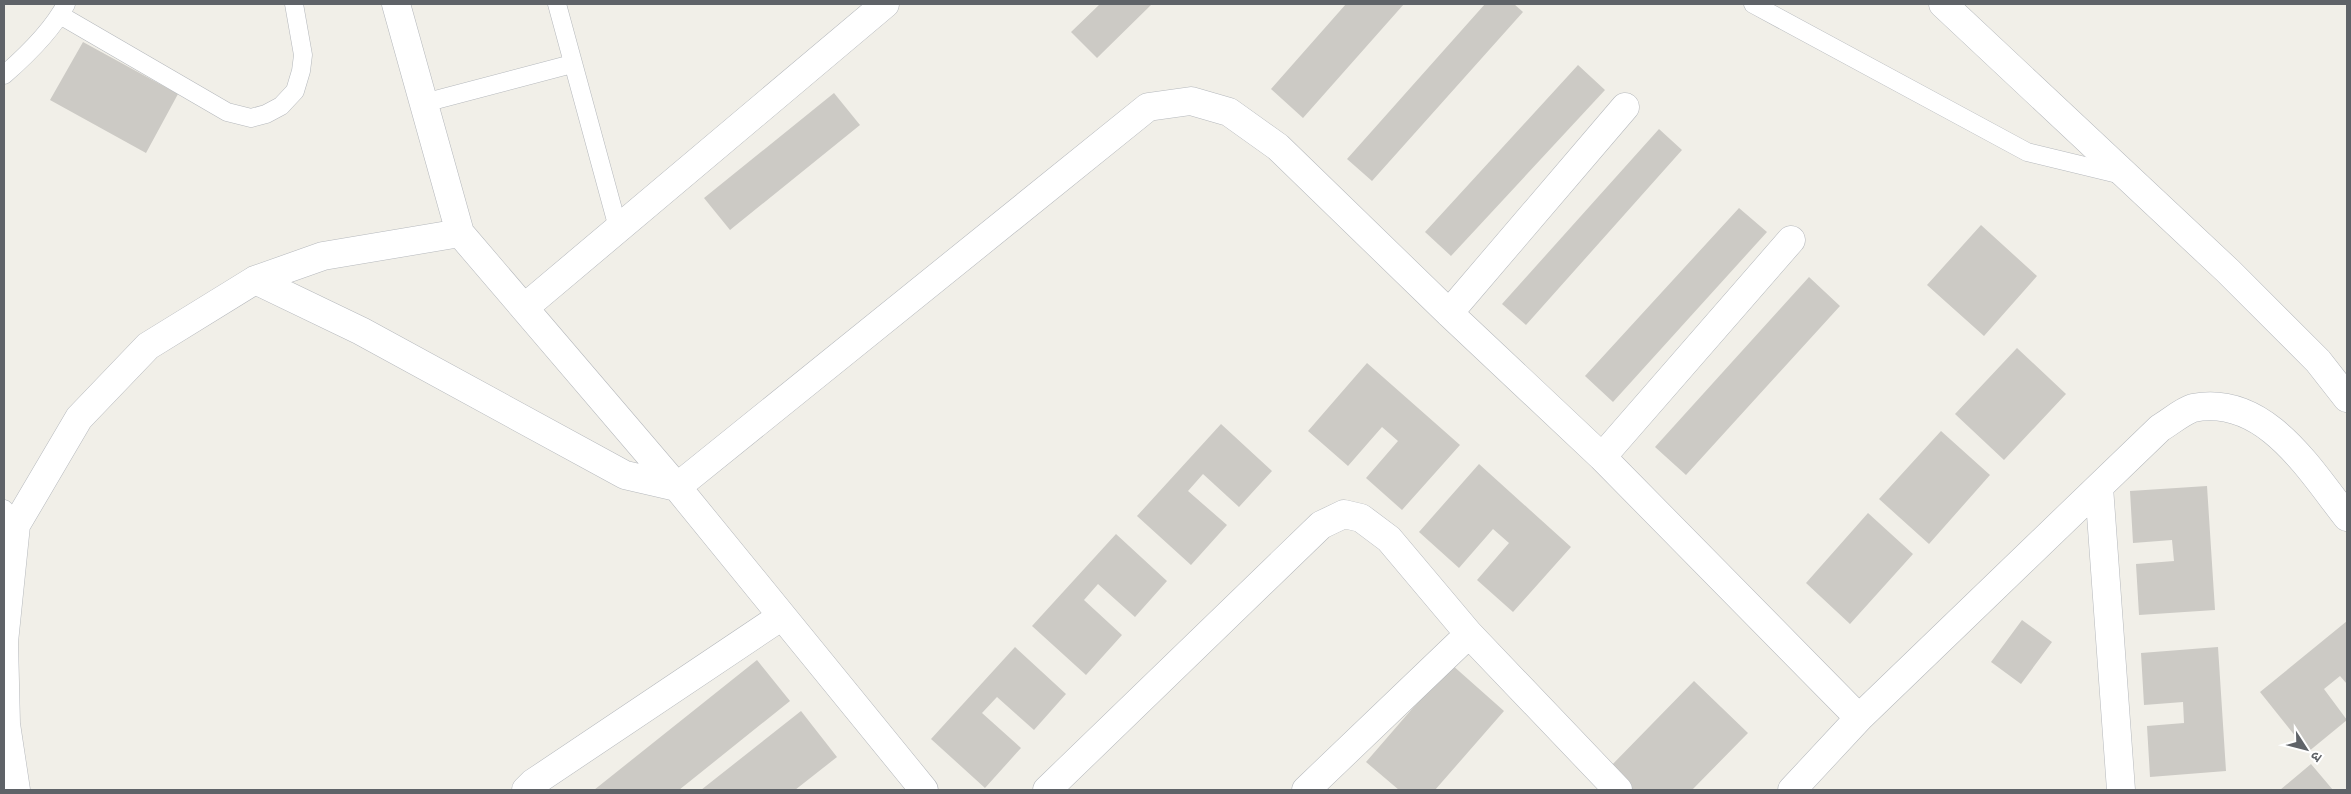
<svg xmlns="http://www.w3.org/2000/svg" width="2351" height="794" font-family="'Nunito Sans','Noto Sans Devanagari',sans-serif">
	<rect width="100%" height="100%" fill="#f1efe8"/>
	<path fill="#cccac5" d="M1100,4h52l-55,54 -26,-26z
		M1346,4h58l-101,114 -32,-29z
		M1485,4h29l9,8 -151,169 -25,-22z
		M83,42l95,52 -32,59 -96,-53z
		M1578,65l27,25 -154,166 -26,-24z
		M834,93l26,32 -130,105 -26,-32z
		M1659,129l23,21 -156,175 -24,-21z
		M1739,208l28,24 -154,170 -28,-26z
		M1981,225l56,51 -53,60 -57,-51z
		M1809,277l31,29 -154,169 -31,-28z
		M2017,348l49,46 -62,66 -49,-46z
		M1367,363l93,82 -58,65 -36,-32 32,-37 -16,-14 -34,39 -40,-35z
		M1221,424l51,47 -33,36 -36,-33 -15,17 39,34 -36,40 -54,-49z
		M1941,431l49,44 -61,69 -50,-45z
		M1479,464l92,83 -58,65 -36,-32 32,-37 -16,-14 -34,39 -40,-36z
		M2207,486l8,124 -76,5 -3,-51 38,-3 -2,-21 -39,3 -3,-52z
		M1868,513l45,41 -63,70 -44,-41z
		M1116,534l51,47 -32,36 -37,-33 -14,16 38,35 -36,40 -54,-49z
		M2022,620l30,22 -31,42 -30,-22z
		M2347,621v63l-7,-8 -16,13 23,31 -39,32 -48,-60z
		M1015,647l51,47 -32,36 -37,-33 -15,16 39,35 -36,40 -54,-49z
		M2218,647l8,124 -76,6 -3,-51 37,-3 -1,-21 -39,3 -3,-52z
		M757,660l33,41 -111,89h-85z
		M1451,664l53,47 -69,79h-36l-33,-28z
		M1694,681l54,52 -56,57h-62l-22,-21z
		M801,711l36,46 -42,33h-94z
		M2311,764l22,26h-53z"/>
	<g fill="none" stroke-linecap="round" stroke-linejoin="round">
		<defs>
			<path id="service" d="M557,4l61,224
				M1753,4l274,148 95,23
				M60,15l167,97 24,6 15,-4 15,-8 14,-15 6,-20 2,-16 -9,-51
				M4,75c23,-20 48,-44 62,-71
				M424,103l148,-39
				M4,509l12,16"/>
			<path id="minor" d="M396,4l64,229 217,254
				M1943,4l285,267 90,90 29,37
				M255,280l106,51 264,144 52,12
				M524,308l361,-304
				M1449,313l176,-206
				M1602,457l189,-217
				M2099,487l22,303
				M16,790l-10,-66 -2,-82 12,-117 63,-107 69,-72 107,-66 68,-24 137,-23
				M526,790l7,-7 249,-167
				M924,790l-247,-303 471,-380 43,-6 38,11 49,35 171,166 153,144 257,261
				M1047,790l274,-265 23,-11 17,4 28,21 80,95 149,156
				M1306,790l163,-156
				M1792,790l67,-72 301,-290c10,-6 23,-17 33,-20 72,-14 116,61 154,109"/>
		</defs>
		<use href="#service" stroke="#b5b8bc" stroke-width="19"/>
		<use href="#minor" stroke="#b5b8bc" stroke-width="29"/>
		<use href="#service" stroke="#fff" stroke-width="18"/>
		<use href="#minor" stroke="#fff" stroke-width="28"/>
	</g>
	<rect width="2351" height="794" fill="none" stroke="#5f6368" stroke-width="10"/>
	<g transform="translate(2306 749) rotate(126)" stroke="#ffffff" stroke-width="4" paint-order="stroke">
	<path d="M0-4L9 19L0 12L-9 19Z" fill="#5f6368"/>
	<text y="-8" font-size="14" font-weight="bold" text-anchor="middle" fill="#5f6368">उ</text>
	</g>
</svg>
